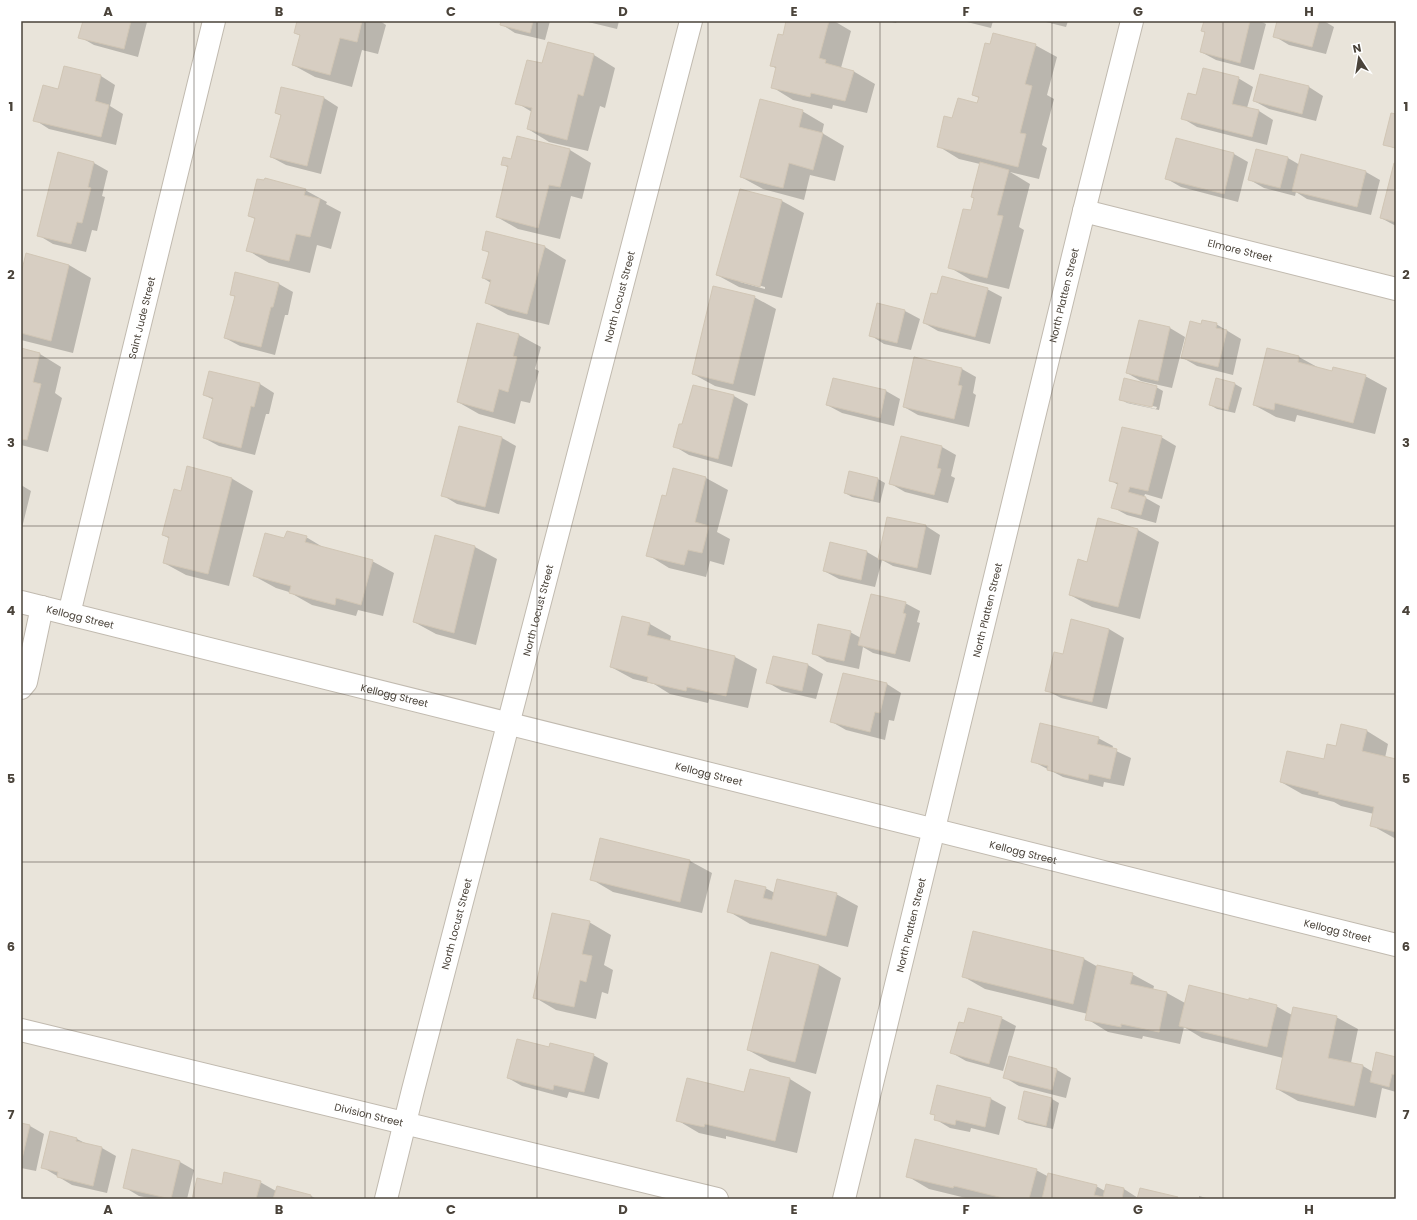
<svg xmlns="http://www.w3.org/2000/svg" width="1417" height="1220" font-family="Poppins,sans-serif">
	<rect width="100%" height="100%" fill="#f5f3ec"/>
	<path fill="#e9e4da" d="M21,21h1375v1178h-1375z"/>
	<path fill="#0003" fill-rule="evenodd" d="M84,21l63,1 -9,35 -44,-12 -14,-8z
		M298,21h82l6,4 -8,29 -16,-4 -10,37 -37,-10 -22,-12 8,-29 -6,-3z
		M502,21h48l-5,19 -30,-7 -14,-9z
		M584,21h35l-2,8z
		M787,21h47l17,10 -10,37 12,3 22,13 -8,29 -34,-8 -1,4 -39,-9 -21,-13 5,-18 -5,-3 11,-29z
		M888,21h9l-1,2z
		M963,21h30l-2,7z
		M1042,21h26l-2,6z
		M1205,21h55l6,3 -12,46 -38,-10 -15,-8 5,-19 -4,-2z
		M1278,21h46l10,6 -8,27 -37,-9 -15,-9z
		M1035,45l22,12 -10,38 7,4 -12,46 5,3 -8,31 -29,-7 20,12 -11,43 5,3 -15,59 -38,-9 -22,-13 23,-56 3,-12 -3,-2 8,-33 -21,-5 -21,-13 15,-26 24,-16 2,-6 -6,-3z
		M594,55l21,13 -10,40 -5,-2 -12,45 -39,-9 -21,-13 4,-17 -15,-9 26,-38z
		M64,67l37,9 14,9 -5,21 13,8 -7,31 -67,-16 -14,-9 23,-30z
		M1238,78l15,9 -6,21 12,3 14,9 -6,25 -70,-18 -15,-9 15,-21z
		M1309,87l14,9 -7,25 -47,-12 -15,-8z
		M324,98l14,9 -17,67 -35,-9 -15,-8 11,-41 -6,-3z
		M802,111l22,13 -2,9 22,13 -9,35 -25,-6 -6,25 -41,-11 -22,-12z
		M1396,115v34l-12,-5z
		M1176,139l58,15 14,8 -10,40 -57,-15 -14,-8z
		M570,150l21,13 -9,36 -11,-3 -11,43 -42,-10 -21,-12 12,-49 -7,-4 10,-4z
		M1302,155l64,17 14,8 -9,35 -64,-16 -11,-7 -1,4 -31,-8 -14,-8 38,-22 12,7z
		M94,163l14,8 -6,25 3,1 -8,34 -5,-1 -6,22 -33,-8 -15,-9z
		M1396,164v62l-15,-8z
		M305,190l22,12 -1,2 15,8 -10,37 -14,-4 -7,28 -41,-10 -22,-13 8,-31 -6,-3z
		M741,190l41,11 22,12 -22,85 -43,-11 -22,-12zM740,280l25,7v2l-25,-7z
		M545,247l21,13 -17,65 -41,-10 -22,-12 5,-20 -8,-5 6,-25 -6,-4z
		M27,254l42,11 22,13 -18,75 -52,-13v-62z
		M236,274l43,10 14,8 -5,23h-3l-10,40 -35,-9 -15,-8 11,-41 -5,-2z
		M987,289l15,8 -12,47 -52,-13 -14,-8 14,-27z
		M754,297l22,12 -21,87 -40,-10 -22,-12z
		M878,304l27,7 15,8 -9,31 -27,-6 -14,-9z
		M1139,321l31,7 15,9 -13,51 -31,-7 -14,-8z
		M478,324l41,11 22,12 -6,22 4,2 -9,32 -9,-2 -6,23 -36,-10 -21,-12z
		M1216,324l25,15 -8,36 -36,-9 -14,-8z
		M21,349l19,5 21,13 -6,26 7,5 -14,54 -27,-7z
		M1299,357l20,11 13,4 33,4 22,12 -12,46 -78,-19 -2,7 -19,-5 -22,-12z
		M915,358l47,11 14,8 -3,16 3,2 -7,32 -51,-12 -14,-8z
		M210,372l50,12 14,9 -5,21h-3l-11,41 -36,-9 -15,-8 10,-38 -10,-5z
		M834,379l52,12 14,8 -6,27 -52,-13 -15,-8z
		M1235,384l7,4 -7,25 -18,-4 -7,-4z
		M693,386l41,10 14,8 -16,63 -43,-12 -15,-9 9,-20z
		M1156,387l7,4 -4,19 -32,-7 -7,-4zM1126,400l31,7 -1,2 -30,-7z
		M902,437l40,10 14,8 -5,21 4,2 -7,25 -43,-11 -14,-8z
		M1161,437l15,9 -14,53 -17,-5 -1,3 16,9 -4,17 -29,-8 -15,-8 6,-22 -8,-5z
		M502,438l14,8 -17,68 -42,-10 -15,-9z
		M674,470l32,8 22,12 -11,42 13,7 -6,26 -14,-4 -4,16 -37,-9 -21,-13 19,-58z
		M850,472l28,7 7,4 -5,20 -28,-6 -7,-4z
		M231,478l22,13 -24,95 -43,-11 -22,-12 6,-24 -7,-4z
		M21,485l10,6 -10,41z
		M888,518l38,8 14,9 -9,40 -38,-9 -11,-6 -7,27 -36,-8 -15,-8 6,-27 37,8 12,7z
		M1138,530l21,12 -19,77 -48,-12 -22,-12 17,-32z
		M306,537l20,12 46,12 22,12 -11,43 -25,-6 -2,6 -44,-11 -23,-13 -13,-4 -22,-12 31,-37z
		M435,537l40,10 22,12 -21,86 -40,-11 -22,-12z
		M905,603l15,8 -3,11 3,1 -10,39 -37,-9 -10,-6 -4,22 -32,-7 -14,-9 37,-21 11,6z
		M1072,621l37,8 15,9 -17,71 -46,-11 -15,-8 18,-35z
		M650,624l21,12 -1,5 65,16 22,12 -9,39 -39,-9 -1,4 -38,-9 -16,-10 -21,-5 -22,-12z
		M774,657l34,8 15,9 -7,25 -34,-8 -15,-9z
		M887,684l14,9 -7,28 -5,-1 -4,20 -39,-10 -14,-8z
		M1342,726l25,5 21,13 -3,14 11,2v79l-25,-14 3,-11 -33,-8 -7,-4 -32,-8 -21,-12 43,-22 13,-13z
		M1098,738l15,8 -1,3 19,9 -7,28 -20,-4 -1,5 -40,-10 -31,-16z
		M601,839l89,22 22,12 -10,40 -89,-21 -22,-13z
		M765,888l10,5 61,1 22,12 -10,41 -98,-23 -22,-13z
		M589,922l22,13 -7,30 9,5 -5,24 -6,-2 -6,27 -40,-9 -22,-13z
		M1084,959l14,8 34,7 22,12 -1,4 14,3 18,10 65,-2 26,5 16,9 44,2 22,12 -7,34 12,3 10,6 23,-14v34l-14,-4 -6,30 -78,-17 -21,-12 6,-31 -81,-20 -18,-11 -4,17 -37,-8 -1,3 -34,-7 -21,-13 1,-5 -103,-25 -21,-12z
		M819,965l22,13 -25,96 -46,-12 -22,-12z
		M1001,1018l15,8 -13,45 -37,-10 -14,-8 13,-28z
		M550,1049l43,6 15,8 -9,36 -30,-7 -2,6 -45,-12 -14,-8z
		M1009,1058l48,12 14,8 -5,20 -47,-12 -15,-9z
		M790,1079l21,13 -14,61 -71,-17v3l-27,-6 -22,-13 68,-27z
		M938,1086l53,13 15,8 -7,28 -28,-7 -1,4 -20,-4 -15,-9 1,-3 -4,-3z
		M1025,1093l27,6 7,4 -6,26 -27,-6 -7,-4z
		M21,1124l9,2 14,8 -8,37 -15,-3z
		M77,1139l10,5 15,4 14,8 -9,37 -35,-8 -30,-18z
		M180,1162l14,8 -7,29h-34l-14,-3 -15,-9z
		M1036,1170l13,7 47,9 9,5 2,-6 17,4 14,9h39l2,1h-198l-6,-1v1h-5l-41,-10 -22,-13z
		M260,1182l16,9 2,-4 33,9 6,3h-124l29,-14z
		M1199,1196l11,3h-11z"/>
	<path fill="#d7cec2" stroke="#d1c6b5" d="M83,21h48l-7,28 -46,-11z
		M297,21h65l-5,21 -17,-4 -10,37 -38,-10 8,-30 -6,-2z
		M501,21h32l-3,12 -30,-8z
		M786,21h43l-10,37 7,2 -1,3 29,8 -9,30 -34,-8 -1,4 -39,-9 5,-21 -6,-1 8,-32 5,1z
		M1204,21h46l-10,42 -40,-11 5,-20 -4,-1z
		M1277,21h42l-7,26 -39,-10z
		M993,33l43,11 -11,40 7,2 -12,47 6,1 -8,33 -81,-20 7,-31 8,2 6,-20 19,5 2,-6 -7,-2 13,-52 5,1z
		M548,42l46,12 -11,42 -5,-2 -11,46 -40,-11 5,-21 -17,-4 12,-44 15,3z
		M64,66l37,9 -6,26 14,4 -8,32 -68,-16 10,-36 15,4z
		M1203,68l36,9 -7,27 27,6 -7,27 -71,-18 7,-26 8,2z
		M1260,74l49,12 -7,28 -49,-13z
		M281,87l43,10 -17,69 -37,-9 11,-42 -6,-2z
		M760,99l43,11 -4,17 24,6 -10,37 -24,-7 -6,25 -43,-11z
		M1391,113l5,1v34l-13,-3z
		M517,136l53,13 -10,38 -11,-2 -11,43 -42,-11 12,-51 -7,-1 2,-8 8,2z
		M1176,138l58,15 -10,41 -59,-15z
		M1256,149l32,8 -8,31 -32,-8z
		M58,152l36,10 -6,25 3,1 -9,35 -5,-1 -6,22 -34,-8z
		M1301,154l65,17 -9,36 -65,-16z
		M980,162l29,8 -12,45 6,1 -16,62 -39,-10 15,-59 8,1 3,-12 -3,-1z
		M1394,163h2v59l-16,-4z
		M265,178l41,11 -2,6 16,4 -10,38 -14,-3 -7,27 -43,-10 9,-33 -7,-2 9,-37 7,1z
		M740,189l42,11 -22,87 -44,-12z
		M486,231l59,15 -18,68 -42,-11 6,-23 -9,-2 7,-26 -7,-2z
		M26,253l43,12 -18,76 -30,-8v-59z
		M235,272l44,11 -6,24h-2l-10,40 -37,-9 11,-42 -5,-1z
		M942,276l46,12 -13,49 -52,-14 8,-30 6,1z
		M713,286l42,10 -22,88 -41,-10z
		M877,303l28,7 -8,33 -28,-7z
		M1139,320l31,7 -12,54 -32,-8z
		M1202,320l15,3 -1,5 11,2 -9,37 -37,-9 9,-37 11,3z
		M477,323l42,11 -6,22 4,1 -9,35 -9,-3 -6,23 -36,-10z
		M21,348l19,5 -7,29 8,2 -14,56 -6,-1z
		M1267,348l32,8 -1,6 34,9 1,-4 33,8 -13,48 -78,-20 -1,7 -21,-5z
		M914,357l48,11 -4,17 4,1 -8,33 -51,-12z
		M209,371l51,12 -6,24 -3,-1 -10,42 -38,-10 10,-40 -10,-3z
		M833,378l53,12 -6,28 -54,-13z
		M1124,378l33,8 -5,21 -33,-7z
		M1216,378l19,5 -7,27 -19,-5z
		M693,385l41,10 -16,64 -45,-12 6,-23h3z
		M459,426l43,11 -17,70 -44,-11z
		M1122,427l40,9 -14,55 -18,-4 -2,5 18,5 -5,18 -30,-7 7,-25 -9,-2z
		M901,436l41,10 -5,22 4,1 -7,26 -45,-11z
		M187,466l45,12 -24,96 -45,-11 6,-26 -7,-2 12,-46 7,2z
		M673,468l33,9 -11,45 14,4 -7,27 -14,-3 -4,15 -38,-9 16,-61 4,1z
		M849,471l29,7 -5,22 -29,-7z
		M887,517l39,8 -9,43 -39,-9z
		M1098,518l40,11 -20,78 -49,-12 9,-36 9,3z
		M287,531l20,5 -2,6 68,18 -12,45 -25,-7 -1,7 -46,-12 2,-7 -38,-10 12,-43 19,5z
		M435,535l40,11 -21,87 -41,-11z
		M830,542l37,9 -6,29 -38,-9z
		M871,594l35,8 -3,11 3,1 -11,40 -37,-9z
		M622,616l28,7 -3,12 88,21 -9,40 -39,-9 -1,4 -39,-9 1,-5 -38,-10z
		M1071,619l38,10 -17,73 -47,-11 9,-39 9,2z
		M818,624l33,7 -7,30 -32,-7z
		M773,656l35,8 -6,27 -36,-8z
		M843,673l44,10 -7,30 -5,-1 -5,20 -40,-10z
		M1040,723l59,14 -2,7 20,5 -7,30 -21,-5 -1,6 -41,-10 1,-4 -17,-4z
		M1341,724l26,6 -5,21 34,8v73l-26,-6 4,-19 -48,-11 -8,-2 1,-2 -39,-10 7,-31 37,8 3,-15 9,2z
		M600,838l90,22 -10,42 -90,-22z
		M777,879l60,14 -11,43 -99,-24 8,-32 31,7 -3,11 9,2z
		M552,913l38,8 -8,33 10,2 -6,26 -6,-2 -6,27 -41,-9z
		M973,931l111,27 -11,46 -111,-27z
		M771,952l48,13 -24,97 -48,-12z
		M1097,965l36,8 -3,11 37,8 -8,40 -38,-8v3l-36,-7z
		M1189,985l60,15v-2l28,7 -10,42 -88,-21z
		M1293,1007l44,9 -9,42 35,7 -9,41 -78,-17z
		M968,1008l34,9 -13,47 -39,-11 9,-31 5,1z
		M517,1039l32,8 1,-4 44,11 -10,38 -30,-7 -1,5 -46,-12z
		M1376,1052l20,5v18l-4,-1 -3,13 -19,-5z
		M1009,1056l48,13 -5,21 -49,-12z
		M750,1069l40,9 -15,63 -70,-17 -1,3 -28,-6 11,-43 57,14z
		M937,1085l54,13 -6,29 -29,-7 -1,5 -21,-5 1,-5 -5,-1z
		M1024,1091l28,7 -6,28 -28,-7z
		M21,1123l9,2 -9,38z
		M50,1131l27,7 -1,3 26,6 -9,39 -36,-9 1,-5 -17,-4z
		M915,1139l122,30 -8,30h-22l-53,-13 -1,2 -47,-11z
		M132,1149l48,12 -9,38 -48,-11z
		M224,1172l37,9 -5,18h-64l5,-21 25,6z
		M1048,1173l49,12 -3,10 9,2 3,-13 18,4 -2,11h-80z
		M277,1186l34,9 -1,4h-37z
		M1140,1188l38,9 -1,2h-40z"/>
	<g fill="none" stroke-linecap="round" stroke-linejoin="round">
		<defs>
			<g id="minor">
				<path id="s1" d="M1084,211l312,78"/>
				<path id="s2" d="M21,602l1375,343"/>
				<path id="s3" d="M69,614l145,-593"/>
				<path d="M21,688l5,-6 16,-75"/>
				<path id="s4" d="M21,1030l696,169"/>
				<path id="s5" d="M386,1199l27,-109 278,-1069"/>
				<path id="s6" d="M844,1199l240,-988 48,-190"/>
			</g>
		</defs>
		<use href="#minor" stroke="#c1baaf" stroke-width="24"/>
		<use href="#minor" stroke="#fff" stroke-width="22"/>
	</g>
	<path fill="none" stroke="#4a433a" stroke-width="1" stroke-opacity="0.55" d="M194,21v1178M365,21v1178M537,21v1178M708,21v1178M880,21v1178M1052,21v1178M1223,21v1178M21,190h1375M21,358h1375M21,526h1375M21,694h1375M21,862h1375M21,1030h1375"/>
	<g text-anchor="middle" stroke-width="3" stroke-linejoin="round" paint-order="stroke">
		<g font-size="10" fill="#4a433a" stroke="#fff">
			<text dy="4" stroke="none"><textPath href="#s1" startOffset="161">Elmore Street</textPath></text>
			<text dy="4" stroke="none"><textPath href="#s6" startOffset="930">North Platten Street</textPath></text>
			<text dy="4" stroke="none"><textPath href="#s5" startOffset="932">North Locust Street</textPath></text>
			<text dy="4" stroke="none"><textPath href="#s3" startOffset="305">Saint Jude Street</textPath></text>
			<text dy="4" stroke="none"><textPath href="#s5" startOffset="608">North Locust Street</textPath></text>
			<text dy="4" stroke="none"><textPath href="#s6" startOffset="606">North Platten Street</textPath></text>
			<text dy="4" stroke="none"><textPath href="#s2" startOffset="61">Kellogg Street</textPath></text>
			<text dy="4" stroke="none"><textPath href="#s2" startOffset="385">Kellogg Street</textPath></text>
			<text dy="4" stroke="none"><textPath href="#s2" startOffset="709">Kellogg Street</textPath></text>
			<text dy="4" stroke="none"><textPath href="#s2" startOffset="1033">Kellogg Street</textPath></text>
			<text dy="4" stroke="none"><textPath href="#s5" startOffset="284">North Locust Street</textPath></text>
			<text dy="4" stroke="none"><textPath href="#s6" startOffset="282">North Platten Street</textPath></text>
			<text dy="4" stroke="none"><textPath href="#s2" startOffset="1357">Kellogg Street</textPath></text>
			<text dy="4" stroke="none"><textPath href="#s4" startOffset="358">Division Street</textPath></text>
		</g>
	</g>
	<rect width="1417" height="1220" fill="none" stroke="#ffffff" stroke-width="44"/>
	<g transform="translate(1359 58) rotate(348)" stroke="#ffffff" stroke-width="3" paint-order="stroke">
	<path d="M0-3L7 15L0 10L-7 15Z" fill="#4a433a"/>
	<text y="-6" font-size="11" font-weight="bold" text-anchor="middle" fill="#4a433a">N</text>
	</g>
	<rect x="22" y="22" width="1373" height="1176" fill="none" stroke="#4a433a" stroke-width="1.5"/>
	<g font-size="13" text-anchor="middle" font-weight="bold" fill="#4a433a">
		<text x="108" y="16">A</text>
		<text x="279" y="16">B</text>
		<text x="451" y="16">C</text>
		<text x="623" y="16">D</text>
		<text x="794" y="16">E</text>
		<text x="966" y="16">F</text>
		<text x="1138" y="16">G</text>
		<text x="1309" y="16">H</text>
		<text x="11" y="111">1</text>
		<text x="1406" y="111">1</text>
		<text x="11" y="279">2</text>
		<text x="1406" y="279">2</text>
		<text x="11" y="447">3</text>
		<text x="1406" y="447">3</text>
		<text x="11" y="615">4</text>
		<text x="1406" y="615">4</text>
		<text x="11" y="783">5</text>
		<text x="1406" y="783">5</text>
		<text x="11" y="951">6</text>
		<text x="1406" y="951">6</text>
		<text x="11" y="1119">7</text>
		<text x="1406" y="1119">7</text>
		<text x="108" y="1214">A</text>
		<text x="279" y="1214">B</text>
		<text x="451" y="1214">C</text>
		<text x="623" y="1214">D</text>
		<text x="794" y="1214">E</text>
		<text x="966" y="1214">F</text>
		<text x="1138" y="1214">G</text>
		<text x="1309" y="1214">H</text>
	</g>
</svg>
